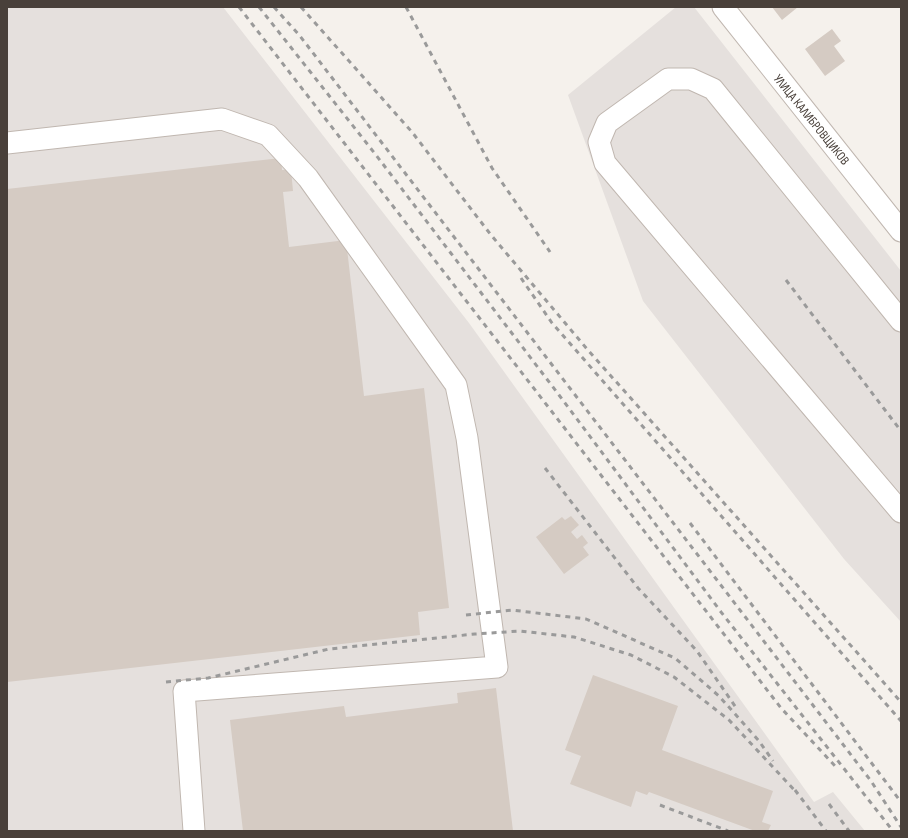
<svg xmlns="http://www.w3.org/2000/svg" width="908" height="838" font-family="'Sofia Sans Condensed',sans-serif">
	<rect width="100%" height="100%" fill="#f5f1ec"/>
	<path fill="#e5e0dd" d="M7,7h216l246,316 345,479 19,-10 32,39h-858z
		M676,7h18l207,264v351l-57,-63 -201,-258 -75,-206z"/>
	<path fill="#d5cbc3" d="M772,7h26l-16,13z
		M832,29l9,12 -7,5 11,15 -20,15 -20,-27z
		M281,158l1,12h9l2,21 -10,1 6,55 57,-7 18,156 60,-8 25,220 -31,4 2,23 -413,47v-493z
		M571,516l8,9 -8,7 6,7 5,-4 6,8 -5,4 6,8 -25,19 -28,-37 26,-20 3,3z
		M593,675l85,31 -16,44 111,41 -11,31 9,3 -3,6h-13l-106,-39 -2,3 -11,-4 -5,16 -61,-23 11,-28 -16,-6z
		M496,688l17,143h-270l-13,-111 114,-14 2,11 112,-14 -1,-10z"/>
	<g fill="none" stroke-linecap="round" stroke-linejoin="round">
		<defs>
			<path id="minor" d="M723,7l178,224
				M7,143l215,-24 46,16 40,43 148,207 11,53 30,229 -313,24 10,140
				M901,321l-188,-232 -22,-10h-23l-61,44 -8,19 6,21 296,349"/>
		</defs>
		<use href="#minor" stroke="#c0b7b0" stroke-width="23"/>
		<use href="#minor" stroke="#fff" stroke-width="21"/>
		<path stroke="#9a9a9a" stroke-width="3" stroke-dasharray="5 5" stroke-linecap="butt" d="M239,7l542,701 55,59
			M259,7l117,148 183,240 162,217 172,219
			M274,7l26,29 571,745 30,46
			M301,7l111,125 79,103 96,114 314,353
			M406,7l86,161 58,84
			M521,278l31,45 349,398
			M786,280l115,151
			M545,468l93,120 59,63 40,58
			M690,523l211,279
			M466,615l46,-5 74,9 89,39 44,38 40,45 14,20
			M166,682l42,-4 121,-29 146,-15 45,-3 54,6 57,18 43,22 55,43 69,74
			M795,790l31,41
			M829,804l20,27
			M660,805l68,26"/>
	</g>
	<g text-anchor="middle" stroke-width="3.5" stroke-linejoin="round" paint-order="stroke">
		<g font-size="13" fill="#49403a" stroke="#fff">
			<text transform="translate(812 119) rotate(51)" y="5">УЛИЦА КАЛИБРОВЩИКОВ</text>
		</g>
	</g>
	<rect width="908" height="838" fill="none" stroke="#49403a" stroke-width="16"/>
</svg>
